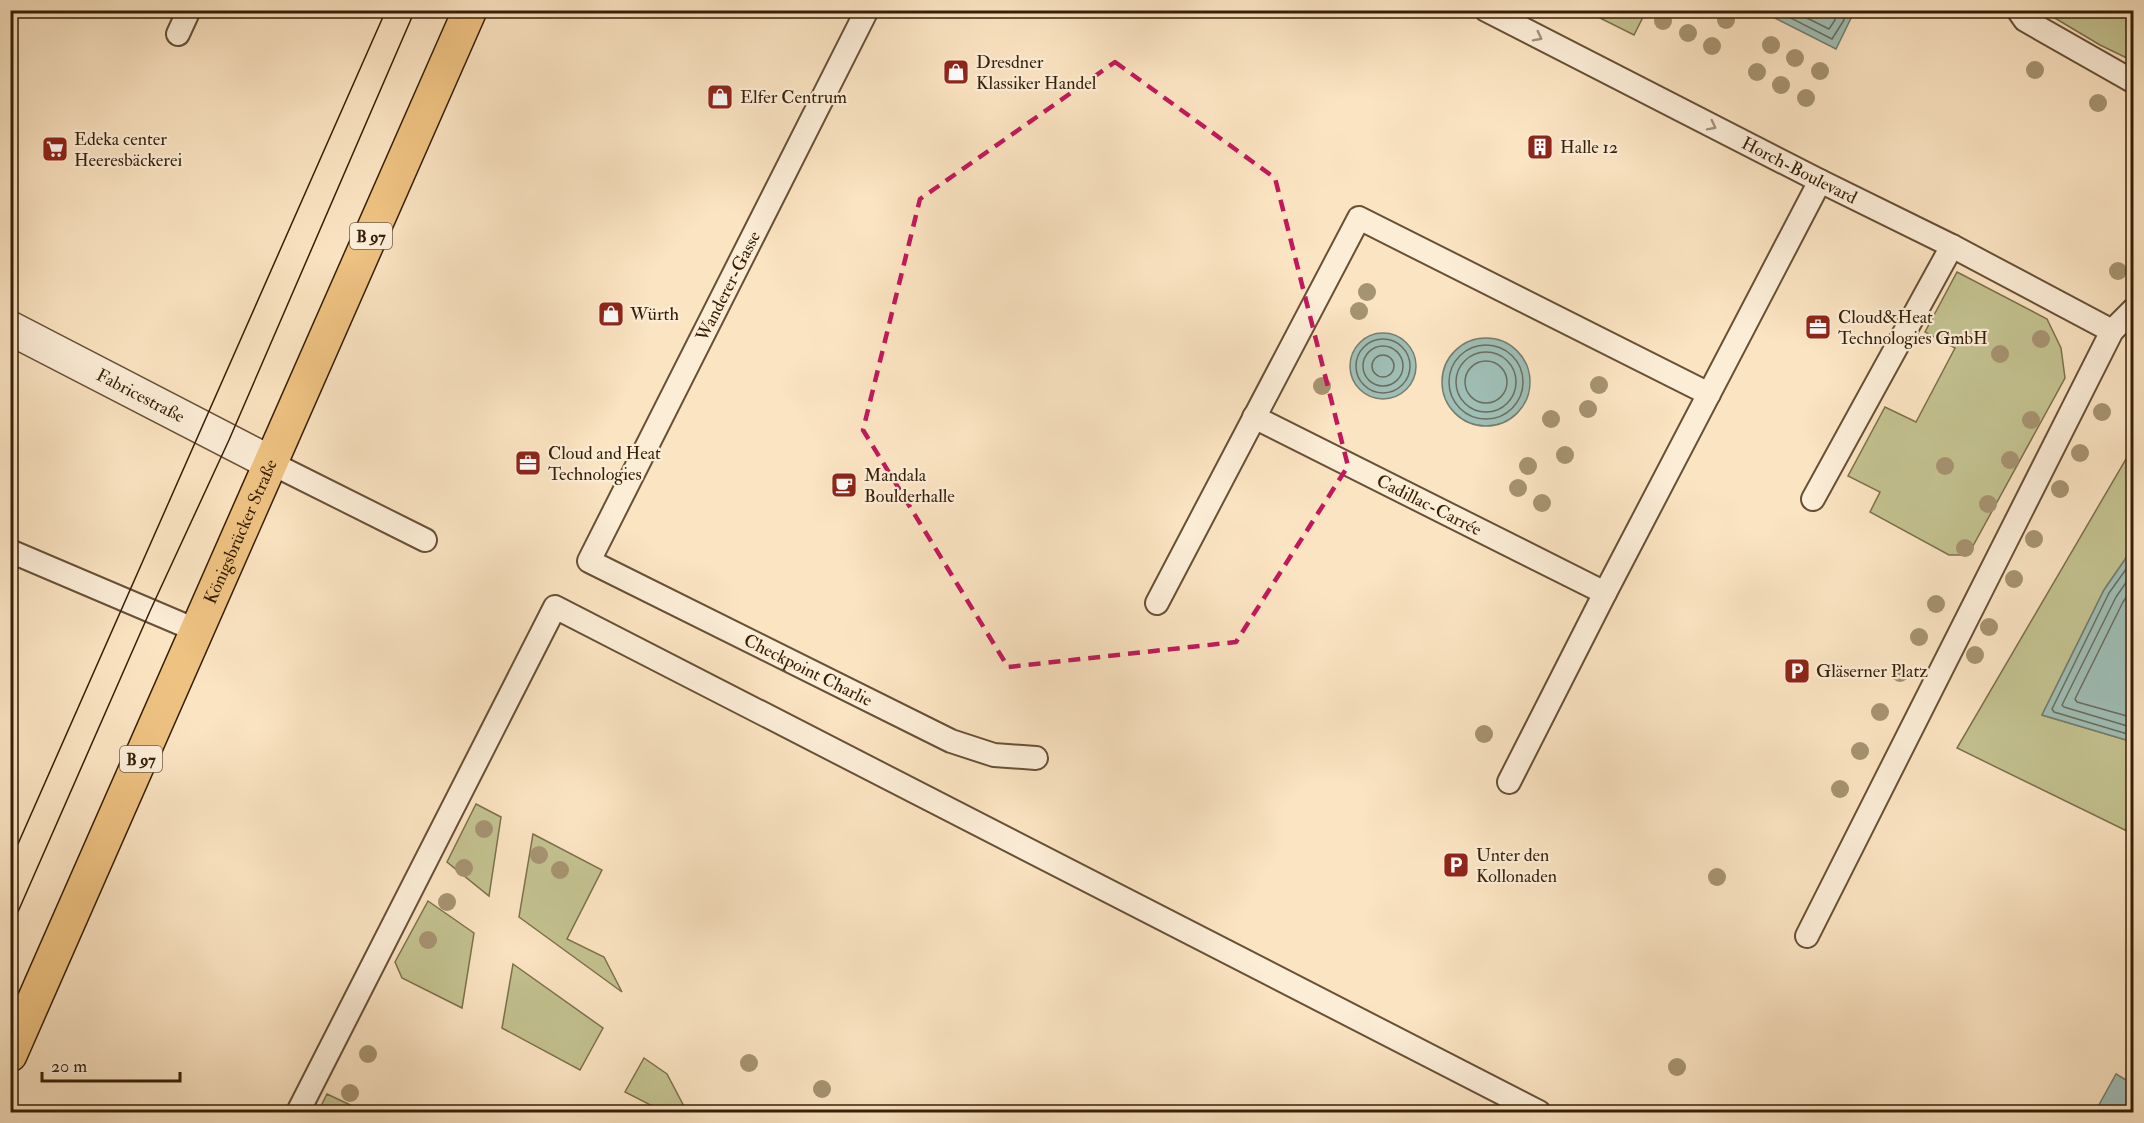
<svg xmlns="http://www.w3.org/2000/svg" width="2144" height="1123" font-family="'IM FELL Double Pica',serif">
	<rect width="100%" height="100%" fill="#fbe4c2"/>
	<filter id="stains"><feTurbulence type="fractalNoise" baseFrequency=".00333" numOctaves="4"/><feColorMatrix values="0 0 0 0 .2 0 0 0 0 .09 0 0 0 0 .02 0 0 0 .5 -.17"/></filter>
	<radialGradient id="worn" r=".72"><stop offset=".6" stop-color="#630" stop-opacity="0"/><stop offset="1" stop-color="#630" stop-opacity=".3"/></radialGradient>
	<path fill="#c3c290" stroke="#7c704b" stroke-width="1.5" d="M1586,11l60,-1v1l-12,24z
		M2043,11h90v50l-33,-16z
		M1957,272l90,47 14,29 4,30 -97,177h-19l-79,-43 10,-20 -32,-16 37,-69 31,15 39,-74 -30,-16z
		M2133,447v101l-29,42 -62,125 91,27v92l-176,-86z
		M476,804l25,13 -12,79 -42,-34z
		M533,834l69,36 -35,69 37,18 18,35 -103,-75z
		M428,901l46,32 -12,75 -60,-30 -7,-16z
		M513,964l90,64 -23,42 -78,-42z
		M644,1058l23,16 20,38h-23l-39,-20z
		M327,1094l34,16 -2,2h-41z"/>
	<path fill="#9fbeb5" stroke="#757e6f" stroke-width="1.5" d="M1761,11h81l10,5 -16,33z
		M1350 366a33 33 0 1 1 66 0a33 33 0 1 1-66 0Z
		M1442 382a44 44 0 1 1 88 0a44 44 0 1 1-88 0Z
		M2133,548v194l-91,-27 62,-125z
		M2116,1074l17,10v28h-38z"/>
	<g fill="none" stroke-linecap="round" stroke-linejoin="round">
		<path stroke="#6a6e5e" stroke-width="1.5" d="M1775,10l57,29 12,-19 -3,-10
			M1791,10l38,19 6,-9 -1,-10
			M1356 366a27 27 0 1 1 54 0a27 27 0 1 1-54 0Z
			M1449 382a37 37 0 1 1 74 0a37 37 0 1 1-74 0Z
			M1363 366a20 20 0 1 1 40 0a20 20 0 1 1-40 0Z
			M1456 382a30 30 0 1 1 60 0a30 30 0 1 1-60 0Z
			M1372 366a11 11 0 1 1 22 0a11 11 0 1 1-22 0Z
			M1465 382a21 21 0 1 1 42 0a21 21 0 1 1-42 0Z
			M2134,558l-25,35 -57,116 2,3 80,24
			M2134,571l-18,26 -54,108 2,2 70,21
			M2134,587l-11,15 -48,97 2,3 57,16"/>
		<defs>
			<g id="lane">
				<path id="s1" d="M867,10l-278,551 362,180 43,14 42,3"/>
				<path id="s2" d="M1486,10l334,171 132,65 160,85"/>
				<path d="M2018,10l7,10 109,62"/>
				<path d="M178,34l11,-24"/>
				<path id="s3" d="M1254,417l351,176"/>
				<path d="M271,463l154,77"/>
				<path d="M1813,499l139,-253"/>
				<path d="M10,551l188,80"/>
				<path d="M1157,603l202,-385 350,176"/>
				<path d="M1509,782l96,-189 215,-412"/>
				<path d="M1807,936l305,-605 22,-22"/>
				<path d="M298,1112l257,-505 984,505"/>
			</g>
			<g id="street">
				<path id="s4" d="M10,328l261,135"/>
			</g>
			<g id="primary">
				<path id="s5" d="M10,1055l460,-1045"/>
			</g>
		</defs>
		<use href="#lane" stroke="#675035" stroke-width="26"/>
		<use href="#street" stroke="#675035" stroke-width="36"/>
		<use href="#primary" stroke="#361f06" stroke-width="36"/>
		<use href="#lane" stroke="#fcedd7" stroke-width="22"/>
		<use href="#street" stroke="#fcedd7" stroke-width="33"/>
		<use href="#primary" stroke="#eec281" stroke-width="33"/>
		<path stroke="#361f06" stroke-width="1.5" d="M10,862l376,-852
			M10,930l140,-319 79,-171 186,-430"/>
	</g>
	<g fill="#a69371">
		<circle cx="1726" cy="20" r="9"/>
		<circle cx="1663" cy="21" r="9"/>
		<circle cx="1688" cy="33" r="9"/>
		<circle cx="1771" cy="45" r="9"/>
		<circle cx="1712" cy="46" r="9"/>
		<circle cx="1795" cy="58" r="9"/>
		<circle cx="2035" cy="70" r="9"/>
		<circle cx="1820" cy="71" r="9"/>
		<circle cx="1757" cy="72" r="9"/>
		<circle cx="1781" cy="85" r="9"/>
		<circle cx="1806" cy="98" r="9"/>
		<circle cx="2098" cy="103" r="9"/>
		<circle cx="2118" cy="271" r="9"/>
		<circle cx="1367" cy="292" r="9"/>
		<circle cx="1359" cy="311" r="9"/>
		<circle cx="2041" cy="339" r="9"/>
		<circle cx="2000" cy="354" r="9"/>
		<circle cx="1599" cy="385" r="9"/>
		<circle cx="1322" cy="386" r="9"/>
		<circle cx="1588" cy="409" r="9"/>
		<circle cx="2102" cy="412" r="9"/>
		<circle cx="1551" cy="419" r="9"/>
		<circle cx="2031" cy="420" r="9"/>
		<circle cx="2080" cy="453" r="9"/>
		<circle cx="1565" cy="455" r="9"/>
		<circle cx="2010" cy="460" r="9"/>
		<circle cx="1528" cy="466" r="9"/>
		<circle cx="1945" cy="466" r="9"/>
		<circle cx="1518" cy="488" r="9"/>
		<circle cx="2060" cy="489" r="9"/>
		<circle cx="1542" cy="503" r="9"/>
		<circle cx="1988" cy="504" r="9"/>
		<circle cx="2034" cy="539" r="9"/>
		<circle cx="1965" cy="548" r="9"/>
		<circle cx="2014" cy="579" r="9"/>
		<circle cx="1936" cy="604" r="9"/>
		<circle cx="1989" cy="627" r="9"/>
		<circle cx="1919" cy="637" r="9"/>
		<circle cx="1975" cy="655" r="9"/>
		<circle cx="1900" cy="673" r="9"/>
		<circle cx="1880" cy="712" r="9"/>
		<circle cx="1484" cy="734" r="9"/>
		<circle cx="1860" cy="751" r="9"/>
		<circle cx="1840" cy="789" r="9"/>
		<circle cx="484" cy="829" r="9"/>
		<circle cx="539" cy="855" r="9"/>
		<circle cx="464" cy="868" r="9"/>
		<circle cx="560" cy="870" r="9"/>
		<circle cx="1717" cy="877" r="9"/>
		<circle cx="447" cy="902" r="9"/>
		<circle cx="428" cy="940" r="9"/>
		<circle cx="368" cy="1054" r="9"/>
		<circle cx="749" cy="1063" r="9"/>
		<circle cx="1677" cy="1067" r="9"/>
		<circle cx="822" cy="1089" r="9"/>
		<circle cx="350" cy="1093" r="9"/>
	</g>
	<defs><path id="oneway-chevron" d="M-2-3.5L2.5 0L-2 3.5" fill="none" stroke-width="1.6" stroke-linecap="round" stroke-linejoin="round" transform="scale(1.5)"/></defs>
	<g stroke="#a39079">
		<use href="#oneway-chevron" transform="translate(1538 37) rotate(27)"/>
		<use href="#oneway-chevron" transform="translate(1712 126) rotate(27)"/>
	</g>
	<path fill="none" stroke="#c2185b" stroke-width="4.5" stroke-dasharray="12 8" stroke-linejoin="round" d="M1115,62l160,116 73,288 -112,176 -228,25 -145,-237 57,-231z"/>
	<defs>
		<symbol id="shop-square" viewBox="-11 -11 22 22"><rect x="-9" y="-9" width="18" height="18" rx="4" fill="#8f2418" stroke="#fcedd7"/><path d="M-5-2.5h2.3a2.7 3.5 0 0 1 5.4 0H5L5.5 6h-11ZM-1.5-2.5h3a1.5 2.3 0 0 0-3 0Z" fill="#fff"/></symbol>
		<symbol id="building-square" viewBox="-11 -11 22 22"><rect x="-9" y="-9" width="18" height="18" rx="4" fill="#8f2418" stroke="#fcedd7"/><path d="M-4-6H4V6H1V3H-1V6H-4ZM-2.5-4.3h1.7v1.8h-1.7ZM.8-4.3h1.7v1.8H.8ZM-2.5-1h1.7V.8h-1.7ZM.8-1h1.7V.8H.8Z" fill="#fff"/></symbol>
		<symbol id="supermarket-square" viewBox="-11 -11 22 22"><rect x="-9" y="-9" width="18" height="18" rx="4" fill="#8f2418" stroke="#fcedd7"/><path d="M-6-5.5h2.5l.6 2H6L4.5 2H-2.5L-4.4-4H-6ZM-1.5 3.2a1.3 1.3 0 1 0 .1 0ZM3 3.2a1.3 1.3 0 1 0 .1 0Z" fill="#fff"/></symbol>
		<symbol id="office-square" viewBox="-11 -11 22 22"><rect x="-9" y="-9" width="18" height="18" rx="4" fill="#8f2418" stroke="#fcedd7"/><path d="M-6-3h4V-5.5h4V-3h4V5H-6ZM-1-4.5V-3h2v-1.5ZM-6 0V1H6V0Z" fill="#fff"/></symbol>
		<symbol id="cafe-square" viewBox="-11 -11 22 22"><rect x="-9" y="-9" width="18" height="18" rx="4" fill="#8f2418" stroke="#fcedd7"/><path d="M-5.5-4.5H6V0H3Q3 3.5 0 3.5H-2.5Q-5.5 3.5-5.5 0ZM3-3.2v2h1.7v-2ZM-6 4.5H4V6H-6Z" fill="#fff"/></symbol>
		<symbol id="parking-square" viewBox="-11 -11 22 22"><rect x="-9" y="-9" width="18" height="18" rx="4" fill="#8f2418" stroke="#fcedd7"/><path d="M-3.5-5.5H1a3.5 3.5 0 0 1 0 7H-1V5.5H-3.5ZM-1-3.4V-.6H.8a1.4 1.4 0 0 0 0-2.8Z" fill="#fff"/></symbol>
	</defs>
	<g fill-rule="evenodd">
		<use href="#shop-square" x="941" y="57" width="30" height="30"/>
		<use href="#shop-square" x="705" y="82" width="30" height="30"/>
		<use href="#building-square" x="1525" y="132" width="30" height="30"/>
		<use href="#supermarket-square" x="40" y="134" width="30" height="30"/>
		<use href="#shop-square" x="596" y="299" width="30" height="30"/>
		<use href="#office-square" x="1803" y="312" width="30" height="30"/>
		<use href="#office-square" x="513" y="448" width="30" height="30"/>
		<use href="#cafe-square" x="829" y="470" width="30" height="30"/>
		<use href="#parking-square" x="1782" y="656" width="30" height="30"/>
		<use href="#parking-square" x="1441" y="850" width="30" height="30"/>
	</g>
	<g text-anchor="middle" stroke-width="4.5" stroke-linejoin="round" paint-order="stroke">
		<g fill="#fcedd7" stroke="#715d45" stroke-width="1.5">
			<rect x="350" y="223" width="42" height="26" rx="4.5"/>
			<rect x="120" y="746" width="42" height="26" rx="4.5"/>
		</g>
		<g font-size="16" font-weight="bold" fill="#361f06">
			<text x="371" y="242">B 97</text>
			<text x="141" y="765">B 97</text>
		</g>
		<g font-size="18" fill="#361f06" stroke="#fcedd7" text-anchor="start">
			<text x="976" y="68">Dresdner<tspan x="976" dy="21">Klassiker Handel</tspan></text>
			<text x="740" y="103">Elfer Centrum</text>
			<text x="74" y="145">Edeka center<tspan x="74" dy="21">Heeresbäckerei</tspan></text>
			<text x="1560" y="153">Halle 12</text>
			<text x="630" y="320">Würth</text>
			<text x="1838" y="323">Cloud&amp;Heat<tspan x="1838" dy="21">Technologies GmbH</tspan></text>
			<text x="548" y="459">Cloud and Heat<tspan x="548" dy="21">Technologies</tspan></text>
			<text x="864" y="481">Mandala<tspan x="864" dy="21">Boulderhalle</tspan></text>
			<text x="1816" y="677">Gläserner Platz</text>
			<text x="1476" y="861">Unter den<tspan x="1476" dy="21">Kollonaden</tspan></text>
		</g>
		<g font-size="18" fill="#361f06" stroke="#fcedd7">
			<text dy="6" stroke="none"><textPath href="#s2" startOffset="352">Horch-Boulevard</textPath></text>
			<text transform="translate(728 286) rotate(-63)" y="6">Wanderer-Gasse</text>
			<text dy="6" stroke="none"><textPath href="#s4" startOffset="147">Fabricestraße</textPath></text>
			<text dy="6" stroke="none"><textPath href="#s3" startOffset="196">Cadillac-Carrée</textPath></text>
			<text dy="6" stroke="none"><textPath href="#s5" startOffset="572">Königsbrücker Straße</textPath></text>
			<text dy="6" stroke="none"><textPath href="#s1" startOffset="862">Checkpoint Charlie</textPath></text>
		</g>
	</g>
	<rect width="2144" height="1123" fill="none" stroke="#fbe4c2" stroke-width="36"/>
	<rect x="12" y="12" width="2120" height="1099" fill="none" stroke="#361f06" stroke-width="3"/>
	<rect x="18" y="18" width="2108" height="1087" fill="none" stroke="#361f06" stroke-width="1.5"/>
	<path d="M42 1072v9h138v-9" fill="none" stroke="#361f06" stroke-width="3"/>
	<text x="51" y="1072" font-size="18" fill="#361f06" stroke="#fcedd7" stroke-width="4.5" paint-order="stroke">20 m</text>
	<rect width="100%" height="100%" filter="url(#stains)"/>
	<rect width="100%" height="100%" fill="url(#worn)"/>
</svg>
